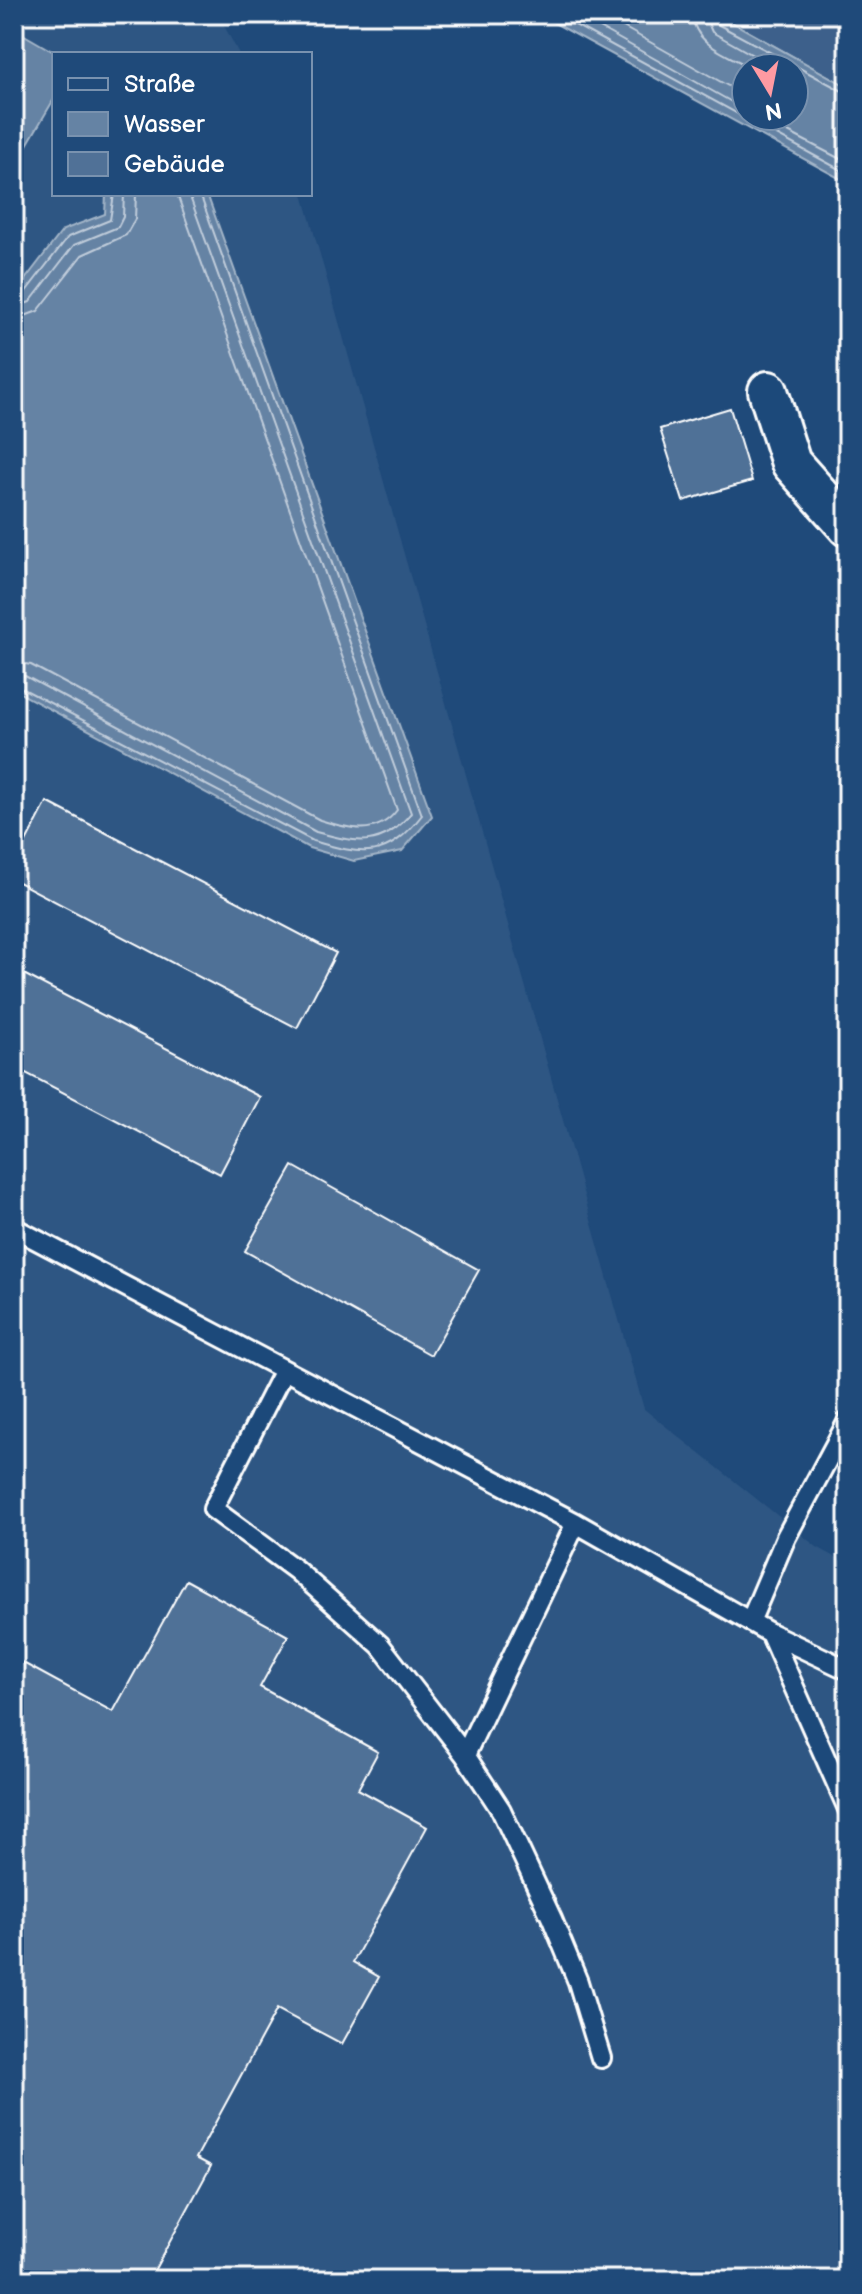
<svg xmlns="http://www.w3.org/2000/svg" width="862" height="2294" font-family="'Balsamiq Sans',sans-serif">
	<rect width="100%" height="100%" fill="#1f4a7a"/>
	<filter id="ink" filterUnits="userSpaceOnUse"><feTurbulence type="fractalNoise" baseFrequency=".0125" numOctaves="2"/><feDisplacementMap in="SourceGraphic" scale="16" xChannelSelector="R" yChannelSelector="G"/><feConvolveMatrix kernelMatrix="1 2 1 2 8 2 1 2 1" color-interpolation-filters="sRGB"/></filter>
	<g filter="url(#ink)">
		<path fill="#2e5683" d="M14,14h204l21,40h-185v140h249l341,1215 173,138 31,17v716h-834z"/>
		<path fill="#3c618b" stroke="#9eb0c5" stroke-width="2" d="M717,14h131v73z"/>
		<path fill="#6583a4" stroke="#a3b5c8" stroke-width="2" fill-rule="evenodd" d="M538,14h179l131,73v96zM746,68h48v48h-48z
			M14,29l43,25h-3v45l-40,68z
			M106,194h101l225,622 -30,35 -48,10 -45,-13 -295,-158v-396l49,-64 42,-16z"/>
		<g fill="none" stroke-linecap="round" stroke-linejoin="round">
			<path stroke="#c1cddb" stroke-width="2" d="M555,14l293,160
				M575,14l171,96
				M600,14l146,82
				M692,14c2,31 36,41 60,54
				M704,14l8,18 64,36
				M714,14l5,11 129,69
				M757,116l91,47
				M14,298l10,-4 44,-57 42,-17 4,-26
				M14,308l16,-6 44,-57 44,-18 5,-10 1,-23
				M14,320l24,-9 44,-56 44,-20 9,-16 1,-25
				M14,662l17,3 289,155c29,9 57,17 77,-10l-220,-616
				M14,674l11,2 291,156c41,11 66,17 95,-19l-222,-619
				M14,684l299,157c51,15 74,19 109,-26l-222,-621"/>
		</g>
		<path fill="#507197" stroke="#fff" stroke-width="2" d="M730,408l22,73 -69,20 -23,-72z
			M47,802l289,151 -39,75 -283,-148v-15z
			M14,969l246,128 -40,77 -206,-107z
			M293,1166l186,104 -48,85 -186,-104z
			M186,1580l102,56 -28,51 118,65 -20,37 69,38 -74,135 26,15 -37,67 -65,-35 -81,149 15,8 -62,114h-135v-622l99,54z"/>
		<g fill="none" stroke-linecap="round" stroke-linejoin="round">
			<defs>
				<path id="service" d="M14,1228l562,295 194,110 78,37
					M284,1370l-71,139 83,61 84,75 85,110 36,55 51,109 26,63 23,76
					M750,1622l36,-85 62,-116
					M770,1633l78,176
					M465,1755l111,-232"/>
				<path id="minor" d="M768,391l23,72 57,64"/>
			</defs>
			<use href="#service" stroke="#fff" stroke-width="24"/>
			<use href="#minor" stroke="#fff" stroke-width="44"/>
			<use href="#service" stroke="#1f4a7a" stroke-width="18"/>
			<use href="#minor" stroke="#1f4a7a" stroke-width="38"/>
		</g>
	</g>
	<rect width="862" height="2294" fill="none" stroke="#1f4a7a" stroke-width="48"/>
	<rect x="24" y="24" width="814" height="2246" fill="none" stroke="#fff" stroke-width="3" filter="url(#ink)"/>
	<rect x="52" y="52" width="260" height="144" fill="#1f4a7a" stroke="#7992af" stroke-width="2"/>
	<rect x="68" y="78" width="40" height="12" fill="#1f4a7a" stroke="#7992af" stroke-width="2"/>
	<text x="124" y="92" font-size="24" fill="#ffffff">Straße</text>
	<rect x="68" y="112" width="40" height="24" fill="#6583a4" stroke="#7992af" stroke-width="2"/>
	<text x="124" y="132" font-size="24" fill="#ffffff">Wasser</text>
	<rect x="68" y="152" width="40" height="24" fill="#507197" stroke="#7992af" stroke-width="2"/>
	<text x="124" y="172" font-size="24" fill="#ffffff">Gebäude</text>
	<g transform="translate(770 92) rotate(170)"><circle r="38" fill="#1f4a7a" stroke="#7992af" stroke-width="2"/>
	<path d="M0-6L14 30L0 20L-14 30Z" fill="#ff9aa2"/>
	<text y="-12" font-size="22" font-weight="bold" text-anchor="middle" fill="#ffffff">N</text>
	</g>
</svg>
